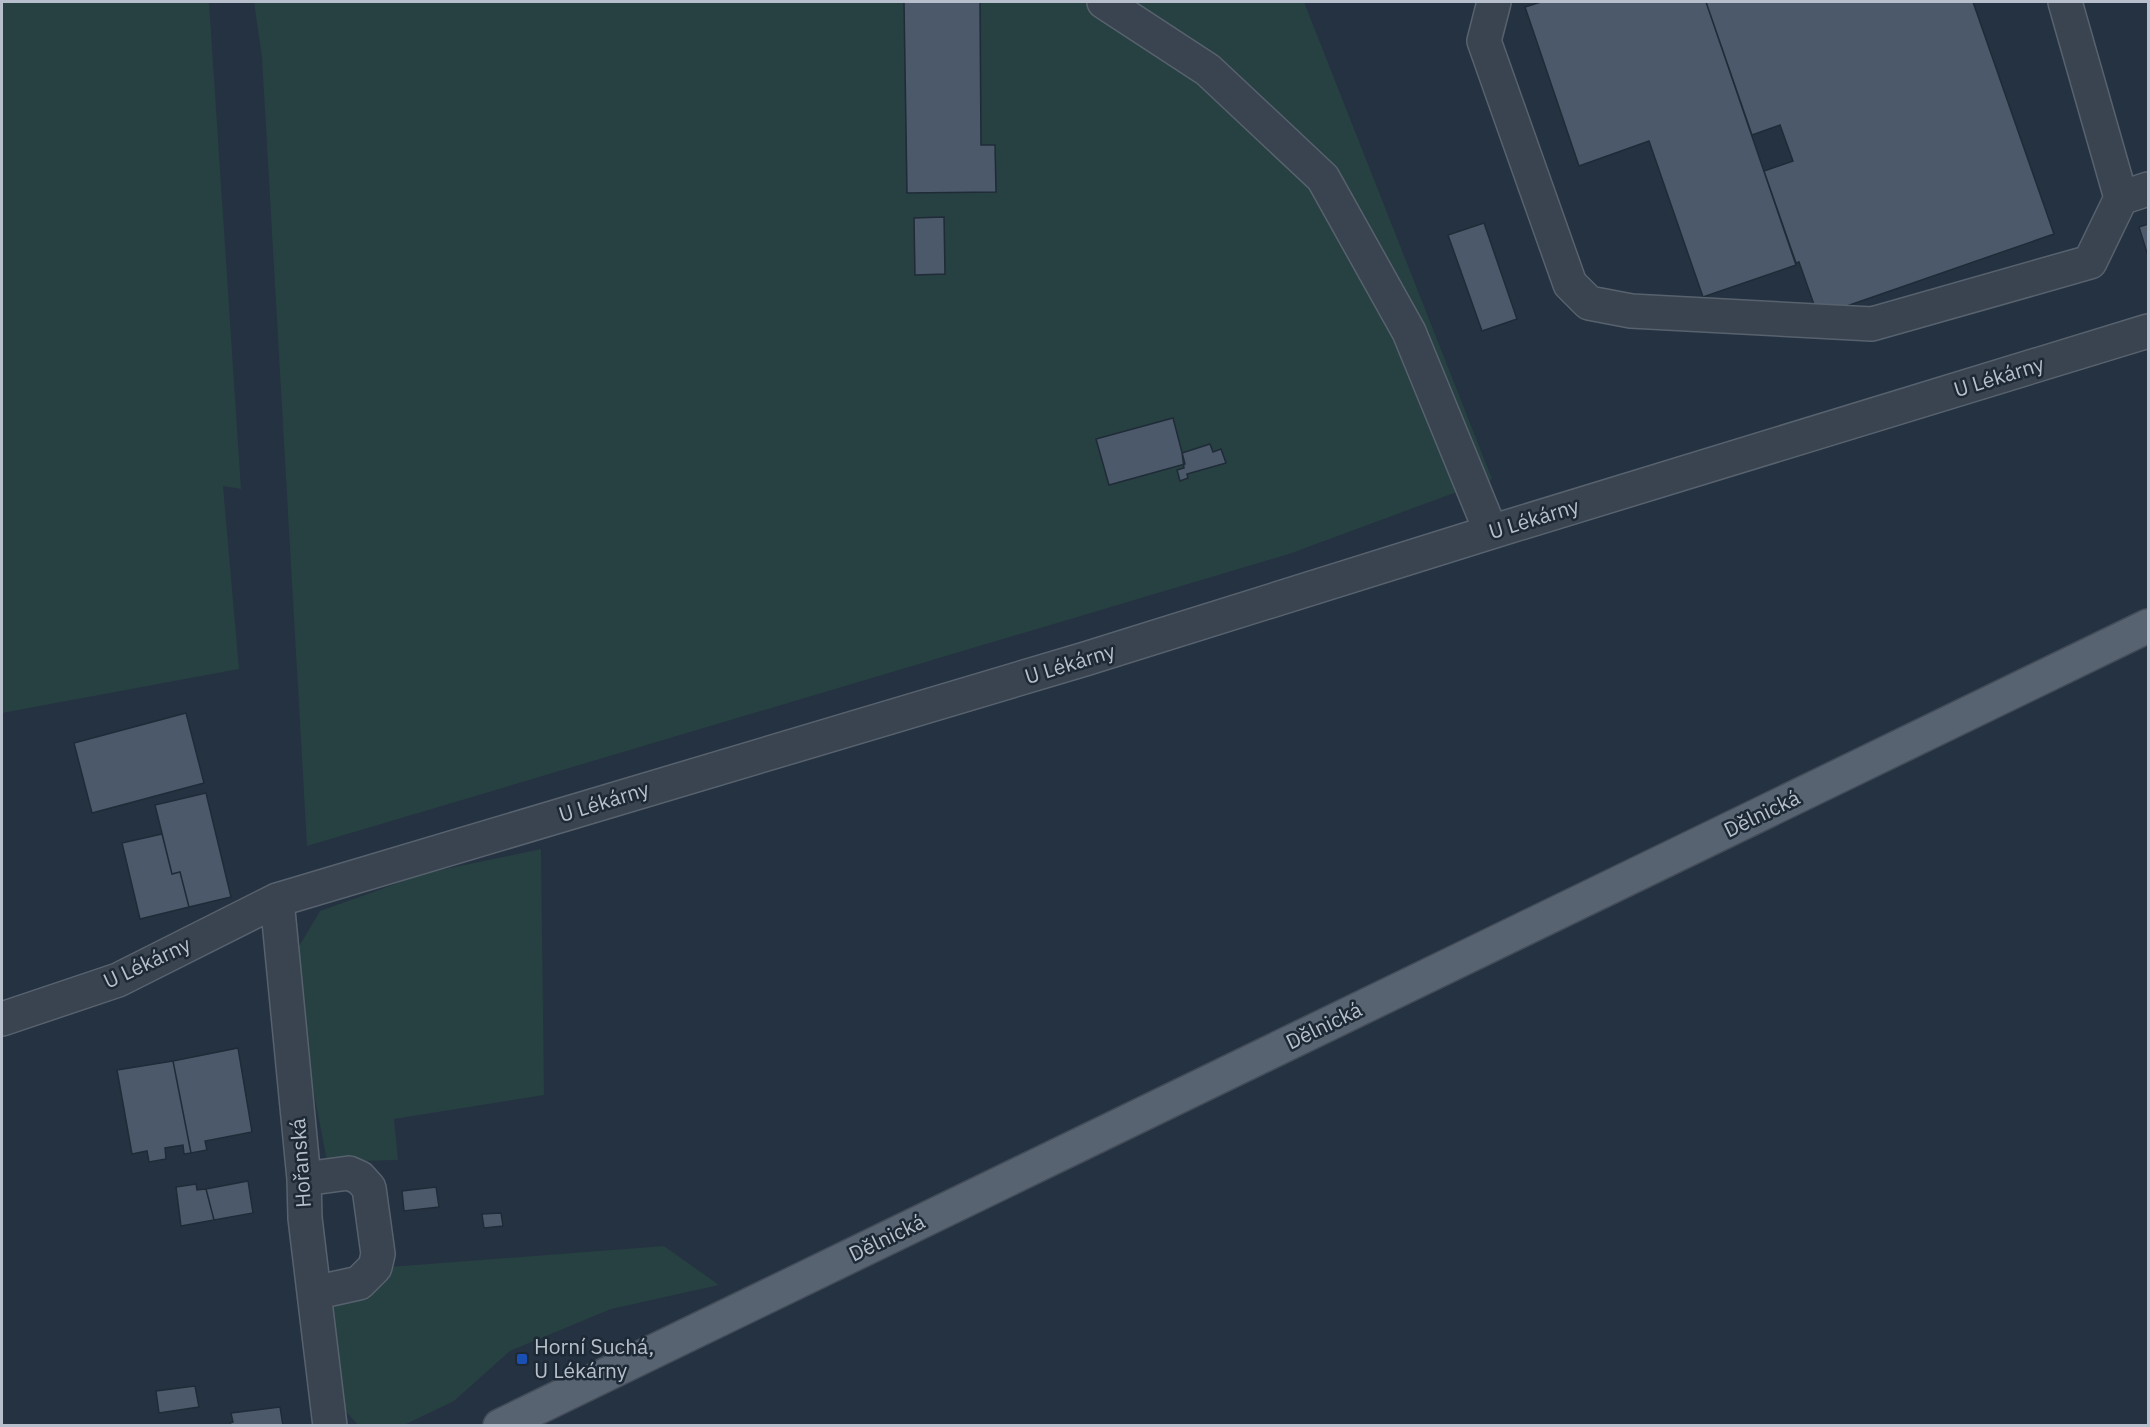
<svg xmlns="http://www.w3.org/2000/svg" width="2150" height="1427" font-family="'IBM Plex Sans',sans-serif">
	<rect width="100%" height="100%" fill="#253241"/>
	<path fill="#274042" d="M2,2h207l32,487 -18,-3 16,183 -237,44z
		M254,2h1050l188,477 -203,75 -982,292 -45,-788z
		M541,849l3,246 -150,24 4,41 -71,2 -24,-127 -5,-87 22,-37 106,-38z
		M664,1246l55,39 -108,24 -101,42 -56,50 -50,24h-46l-17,-19 -9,-90 1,-11 56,-38z"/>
	<path fill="#4b596a" stroke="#202b38" stroke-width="1.5" d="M904,2h76l1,143h14l1,47 -89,1z
		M1541,2h165l90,263 -93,32 -54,-156 -70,25 -54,-159z
		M1706,2h267l81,232 -236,82 -19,-54 -3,1 -32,-92 29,-10 -13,-36 -28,10z
		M944,217l1,57 -30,1 -1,-57z
		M1484,223l33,96 -35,12 -34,-96z
		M2148,224v32l-9,-29z
		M1173,418l12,46 -76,21 -13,-46z
		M1210,444l3,8 8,-3 5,14 -39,11 1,4 -8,3 -3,-11 7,-2 -2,-15z
		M186,713l18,70 -112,30 -18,-70z
		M206,793l25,104 -42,10 -9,-35 -8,2 -17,-69z
		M162,834l10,40 8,-2 9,35 -49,12 -18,-76z
		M238,1048l14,84 -47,9 2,9 -16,3 -18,-92z
		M173,1061l18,92 -7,1 -1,-9 -18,3 1,11 -17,3 -2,-11 -15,3 -15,-84z
		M248,1181l5,32 -39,7 -8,-31z
		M196,1184l1,6 9,-1 8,31 -33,6 -5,-39z
		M436,1187l3,20 -35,4 -2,-20z
		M501,1213l2,13 -19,2 -2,-14z
		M195,1386l4,21 -40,6 -3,-22z
		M280,1407l3,19h-52l-1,-3 3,-1 -2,-9z"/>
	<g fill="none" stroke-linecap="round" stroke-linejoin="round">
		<defs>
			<path id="minor" d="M1104,2l104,68 115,108 86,154 82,200
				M1494,2l-10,39 86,243 19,19 42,8 241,13 218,-62 31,-64 27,-9
				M2065,2l56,196
				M277,900l27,279 1,39 25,208
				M2,1019l116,-39 159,-80 808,-241 406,-127 657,-201
				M304,1179l45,-6 11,5 9,10 9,66 -3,13 -16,16 -45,10"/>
			<path id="major" d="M500,1426l1648,-800"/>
		</defs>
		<use href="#minor" stroke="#57626e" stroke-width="36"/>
		<use href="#major" stroke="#434d5a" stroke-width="36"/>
		<use href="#minor" stroke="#3a4451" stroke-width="33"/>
		<use href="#major" stroke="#586371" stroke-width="33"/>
	</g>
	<rect fill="#1a4fb4" stroke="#1e2936" stroke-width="2" x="516" y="1353" width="12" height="12" rx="3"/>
	<g text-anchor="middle" stroke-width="5" stroke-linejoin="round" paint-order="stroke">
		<g font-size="21" fill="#b6bfcb" stroke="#1e2936">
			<text transform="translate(1999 377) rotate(-17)" y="7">U Lékárny</text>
			<text transform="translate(1534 519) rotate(-17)" y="7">U Lékárny</text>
			<text transform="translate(1070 664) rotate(-17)" y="7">U Lékárny</text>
			<text transform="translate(604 802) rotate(-17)" y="7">U Lékárny</text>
			<text transform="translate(1762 814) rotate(-26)" y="7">Dělnická</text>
			<text transform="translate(147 963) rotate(-25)" y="7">U Lékárny</text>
			<text transform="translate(1324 1026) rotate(-26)" y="7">Dělnická</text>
			<text transform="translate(301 1163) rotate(-94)" y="7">Hořanská</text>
			<text transform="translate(887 1238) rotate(-26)" y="7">Dělnická</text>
		</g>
		<g font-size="21" fill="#b6bfcb" stroke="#1e2936" text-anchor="start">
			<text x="534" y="1354">Horní Suchá,<tspan x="534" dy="24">U Lékárny</tspan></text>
		</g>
	</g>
	<rect width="2150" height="1427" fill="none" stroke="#b6bfcb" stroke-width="6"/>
</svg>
